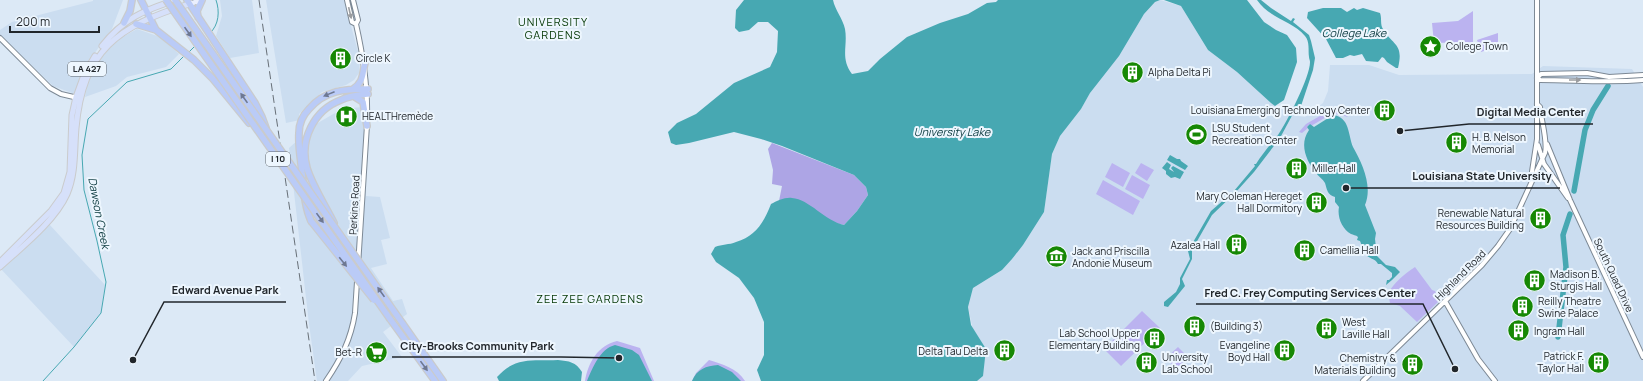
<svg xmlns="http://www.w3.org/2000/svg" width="1643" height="381" font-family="Manrope,sans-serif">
	<rect width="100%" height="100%" fill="#dce9f6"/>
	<path fill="#cbddf0" d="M93,0h30l-11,29 -28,39 -9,26 -22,-8 -53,-51v-5l12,-8 81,-21z
		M220,0h32l7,53 -29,5 -14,-22 6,-20z
		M266,0h78l16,59 -1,14 -5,7 -8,5 -24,7 -23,22 1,6 -14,3z
		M1160,0l21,6 27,44 29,22 34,31 21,12 13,2 18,-14 5,-12 2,-26h39l30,10 133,-1 11,-8 89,3 11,18v294h-666l6,-5 -15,-69 5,-19 29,-18 21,-25 21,-33 8,-58 8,-18 21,-27 9,-16 54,-79 11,-12z
		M137,29l23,8 19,17 -13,13 -39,10 -11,9 -31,11 3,-16 13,-24 18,-18z
		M363,107l3,89 14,1 10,41 -9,2 6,24 -16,4 22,33 9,-2 5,15 -24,18 19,25 -40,9 -14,15h-31l-8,-57 -20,-176 27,-24 26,-15z
		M49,224l56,61 -4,28 -27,34 -74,-79z"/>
	<path fill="#bbb3f0" d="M1473,11v31l-39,1 -2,-20 26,-2z
		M1498,33v13l-17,6 -4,-12z
		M1332,109l10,2 6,6 -15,-4 -22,13 -1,-2 -3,3 1,1 -6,5 -3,-1 7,-8z
		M1112,163l18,10 -7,14 -18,-10z
		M1141,163l13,7 -7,11 -12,-8z
		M1132,175l18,10 -7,14 -18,-10z
		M1103,180l37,21 -7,14 -37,-21z
		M1415,267l17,23 3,1 3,7v4l-21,20 -17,-16 -10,-3 -2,-10c7,-11 16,-19 27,-26z
		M1142,311l18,17 -39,38 -17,-17z
		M617,341l23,7 14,33h-69c3,-18 13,-36 32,-40z
		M1178,347l10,10 -12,12 -10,-11z
		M709,360c13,4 28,8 36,21h-53l4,-8z"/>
	<path fill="#ada5e5" d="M772,143l82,32 12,12 2,8 -11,16 -13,14 -9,-2 -44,-25 -12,3 3,-15 -10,-2 1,-14 -5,-21z"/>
	<path fill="#47a8b2" d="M744,0h89c2,10 10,19 12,29 3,17 -5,29 7,45l16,-3 12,-12 27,-22 33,-14 28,-9 19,-11 9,-1 2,-2h162l-5,2 -11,12 -25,42 -29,37 -9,16 -21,27 -8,18 -8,58 -21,33 -11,14 -10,11 -29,18 -5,19 3,18 15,24 -3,27 -6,5h-216l-4,-11 7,-15v-33l-10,-24 -15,-20 -23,-16 -5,-8 4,-7c7,-3 14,-2 21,-5 20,-6 28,-20 35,-38 6,-3 14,-7 21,-6 17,1 33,23 52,27l13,-14 11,-16 -2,-8 -12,-12 -72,-29 -21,-7 -27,-7 -45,11 -13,2 -5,-2 -3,-11 9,-9 19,-9 38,-31 36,-16 7,-15 1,-21 -10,-9h-10l-9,8 -10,2 -4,-4 1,-18z
		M1164,0h83l17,22 12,8 11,5 9,13 1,14 -13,38 -9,6 -4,-3 -34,-31 -29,-22 -27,-44z
		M1257,0h4l10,8 20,13 2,-3 2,1 -2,3 16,13 2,6 4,17 -2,12 -12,36 -6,4 -15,28 -26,34 -18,20 -24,23 -20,35v9l-10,20 3,7 -17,21 -4,-1v-4l12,-10 4,-8v-6l10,-19 -2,-8 23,-40 23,-20 21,-25 -1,-2h2c6,-10 14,-19 22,-29 9,-13 32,-58 32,-73 0,-2 -1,-3 -1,-5 -1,-7 1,-15 -4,-21 -12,-15 -35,-17 -48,-36z
		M1323,8h18l6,4 7,-4 3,2 6,-2 17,5c2,5 0,12 3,16 10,17 21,14 15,39h-2l-9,-6 -3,-4 -2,-1 -4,5 -12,-1 -4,-7 -8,2 -4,-1 -7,3h-7l-10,-19 -19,-21 1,-6z
		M1333,115c17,2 15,20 20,32 9,16 20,39 12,58l11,28 -1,6 2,17 9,9 9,2 5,5 -8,8 -6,5 1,-5h2l3,-3v-4l-11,-9h-3c-3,-6 -9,-5 -13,-10 -3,-4 -3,-9 -5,-13l-3,-1 1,-3c-2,-2 -5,-2 -7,-3 -9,-5 -14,-17 -12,-27l-4,-5v-5c-8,-2 -8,-8 -10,-14 -2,-4 -7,-7 -9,-10 -10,-12 -17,-29 -7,-43l-2,-3 3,-3 4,3z
		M1170,155l7,4h3l1,2 7,5 -3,4 -18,-10z
		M1167,162l4,3 -2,4 5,3 -3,-4 2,-2 11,6 -4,7 -5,-2 -4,1 -5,-4v-3l-4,-3z
		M615,345l17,5 7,5 13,26h-65c6,-14 13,-32 28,-36z
		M558,360c11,1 18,2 24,12l-1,9h-82l-2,-4c19,-21 35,-16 61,-17z
		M718,365l14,7 9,9h-49c5,-12 14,-15 26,-16z"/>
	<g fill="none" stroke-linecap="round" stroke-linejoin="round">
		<path stroke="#47a8b2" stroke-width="1" d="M210,33c9,-8 10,-22 6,-33
			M188,53l8,-8
			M43,381l31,-34 27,-34 5,-31 -9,-41 -13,-51 -2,-35 6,-36 39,-37 44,-13 13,-13"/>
		<path stroke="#47a8b2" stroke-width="5.5" d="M1574,191l11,-61 8,-20 15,-24
			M1558,337l8,-70 -3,-32 7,-21"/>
		<defs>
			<path id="tertiary" d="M347,0l5,22 4,2c7,31 12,60 11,92
				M353,0l5,20 -2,4
				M0,38l50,50 11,6 17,4
				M1537,78l4,-4 46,-1 22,4 34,-2
				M1537,78l3,2c35,0 69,3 103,0
				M1547,144l23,56 73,157
				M1538,145l6,19 24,34
				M1531,178l6,-39v-139
				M1445,301l33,58 17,22
				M326,381c15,-22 25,-42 29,-68l12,-188
				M1363,381l119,-116 16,-19 12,-17 35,-76c3,-12 -4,-33 -5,-46l-3,-3"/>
			<path id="secondary" d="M189,4l13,-4"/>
			<path id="primary" d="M102,46c21,-27 42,-36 74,-46
				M0,262l51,-51 13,-18 6,-21 2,-57 4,-18 8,-22 11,-19
				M0,267c22,-20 55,-46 67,-73 9,-21 7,-44 9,-66 7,-78 42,-102 113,-124"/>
			<path id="motorway" d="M141,0l15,30 38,30 19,19 36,44
				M187,0l68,103 7,14 4,11
				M198,17l-1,-6 5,-11
				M124,23l6,-12 2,-11
				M136,24l20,6
				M353,89c11,-7 9,-15 12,-26
				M355,97l8,5 4,24
				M311,221c-7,-15 -7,-33 -9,-48 -1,-13 -4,-27 -3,-40 0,-9 4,-18 10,-24 16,-19 36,-20 59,-20
				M334,223c-8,-16 -22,-38 -27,-55 -8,-28 7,-58 34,-68 8,-4 18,-5 27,-6
				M390,319l45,62
				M403,324l40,57"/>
		</defs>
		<use href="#tertiary" stroke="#7d8995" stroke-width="6"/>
		<use href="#secondary" stroke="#7d8995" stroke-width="6"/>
		<use href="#primary" stroke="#cacbcc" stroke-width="7"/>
		<use href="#motorway" stroke="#cacbcc" stroke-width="8"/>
		<use href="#tertiary" stroke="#fff" stroke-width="4"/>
		<use href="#secondary" stroke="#eaeffd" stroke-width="4.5"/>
		<use href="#primary" stroke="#d6e0fa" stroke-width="5"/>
		<use href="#motorway" stroke="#bacbf7" stroke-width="5.5"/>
		<path stroke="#676f77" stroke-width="1" stroke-dasharray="8 4" stroke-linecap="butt" d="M259,0l56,381"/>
		<defs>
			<path id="motorway-bridge" d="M166,0l224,319
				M175,0l228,324
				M311,221l63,79"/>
		</defs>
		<use href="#motorway-bridge" stroke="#cacbcc" stroke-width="8" stroke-linecap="butt"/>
		<use href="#motorway-bridge" stroke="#bacbf7" stroke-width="5.5"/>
	</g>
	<defs><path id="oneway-solid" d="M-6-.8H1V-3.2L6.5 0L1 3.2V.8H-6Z"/></defs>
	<g fill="#9b9da0">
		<use href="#oneway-solid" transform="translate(350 13) rotate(77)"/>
		<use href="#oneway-solid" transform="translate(1575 80)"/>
	</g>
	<g fill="#6e7891">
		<use href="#oneway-solid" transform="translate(188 32) rotate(55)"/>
		<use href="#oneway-solid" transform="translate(329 94) rotate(158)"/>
		<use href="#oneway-solid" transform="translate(244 98) rotate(-125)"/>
		<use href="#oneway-solid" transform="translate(320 218) rotate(54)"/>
		<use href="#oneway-solid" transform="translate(343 262) rotate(51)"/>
		<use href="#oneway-solid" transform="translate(381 292) rotate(-125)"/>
		<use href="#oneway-solid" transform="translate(424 366) rotate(54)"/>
	</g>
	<defs>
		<symbol id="sight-disc" viewBox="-11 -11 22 22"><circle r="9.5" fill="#168804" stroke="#edf6fe"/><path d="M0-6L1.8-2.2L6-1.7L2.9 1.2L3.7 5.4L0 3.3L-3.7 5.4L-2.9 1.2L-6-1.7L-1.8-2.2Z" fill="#fff"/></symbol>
		<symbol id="building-disc" viewBox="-11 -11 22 22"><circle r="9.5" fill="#168804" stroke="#edf6fe"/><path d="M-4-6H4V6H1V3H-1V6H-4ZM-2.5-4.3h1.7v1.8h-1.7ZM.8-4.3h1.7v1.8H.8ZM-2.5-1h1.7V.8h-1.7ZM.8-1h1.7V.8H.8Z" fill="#fff"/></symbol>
		<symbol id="hospital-disc" viewBox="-11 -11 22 22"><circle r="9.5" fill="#168804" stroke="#edf6fe"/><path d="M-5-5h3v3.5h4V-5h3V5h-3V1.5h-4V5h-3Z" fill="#fff"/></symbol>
		<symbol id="stadium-disc" viewBox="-11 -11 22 22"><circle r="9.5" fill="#168804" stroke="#edf6fe"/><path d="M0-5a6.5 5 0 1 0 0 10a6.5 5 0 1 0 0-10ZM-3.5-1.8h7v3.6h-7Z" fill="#fff"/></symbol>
		<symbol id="museum-disc" viewBox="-11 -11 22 22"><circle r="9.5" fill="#168804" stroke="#edf6fe"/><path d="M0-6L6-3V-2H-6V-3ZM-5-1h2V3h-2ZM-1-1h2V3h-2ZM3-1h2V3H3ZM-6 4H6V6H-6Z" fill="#fff"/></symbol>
		<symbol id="supermarket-disc" viewBox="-11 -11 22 22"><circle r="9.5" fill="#168804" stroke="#edf6fe"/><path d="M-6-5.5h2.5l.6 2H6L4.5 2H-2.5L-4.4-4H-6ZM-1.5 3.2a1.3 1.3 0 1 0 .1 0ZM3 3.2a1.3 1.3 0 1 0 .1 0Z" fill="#fff"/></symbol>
	</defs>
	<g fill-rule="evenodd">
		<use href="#sight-disc" x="1418" y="34" width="25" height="25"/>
		<use href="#building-disc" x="328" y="46" width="25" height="25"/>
		<use href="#building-disc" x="1120" y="60" width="25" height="25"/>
		<use href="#building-disc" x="1372" y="98" width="25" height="25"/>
		<use href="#hospital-disc" x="334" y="104" width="25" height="25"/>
		<use href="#stadium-disc" x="1184" y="122" width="25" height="25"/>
		<use href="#building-disc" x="1444" y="130" width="25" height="25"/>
		<use href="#building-disc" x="1284" y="156" width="25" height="25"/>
		<use href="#building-disc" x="1304" y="190" width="25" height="25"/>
		<use href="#building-disc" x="1528" y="206" width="25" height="25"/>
		<use href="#building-disc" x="1224" y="232" width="25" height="25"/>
		<use href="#building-disc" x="1292" y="238" width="25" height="25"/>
		<use href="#museum-disc" x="1044" y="244" width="25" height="25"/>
		<use href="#building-disc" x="1522" y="268" width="25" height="25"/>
		<use href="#building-disc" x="1510" y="294" width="25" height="25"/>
		<use href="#building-disc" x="1182" y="314" width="25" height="25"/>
		<use href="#building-disc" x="1314" y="316" width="25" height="25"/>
		<use href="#building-disc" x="1506" y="318" width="25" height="25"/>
		<use href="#building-disc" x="1142" y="326" width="25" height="25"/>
		<use href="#building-disc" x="992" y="338" width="25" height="25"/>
		<use href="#building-disc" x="1272" y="338" width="25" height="25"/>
		<use href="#supermarket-disc" x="364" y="340" width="25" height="25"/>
		<use href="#building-disc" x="1586" y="350" width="25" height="25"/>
		<use href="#building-disc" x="1134" y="350" width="25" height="25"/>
		<use href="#building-disc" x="1400" y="352" width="25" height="25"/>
	</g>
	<g text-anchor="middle" stroke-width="4" stroke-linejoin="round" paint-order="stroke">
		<g fill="#edf6fe" stroke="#5e646a" stroke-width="1">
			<rect x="68" y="62" width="38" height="14" rx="3"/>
			<rect x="266" y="152" width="24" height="14" rx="3"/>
		</g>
		<g font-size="9" font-weight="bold" fill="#21262b">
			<text x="87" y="72">LA 427</text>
			<text x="278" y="162">I 10</text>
		</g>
		<g font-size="10" fill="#21262b" stroke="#edf6fe" text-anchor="start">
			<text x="1446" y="50">College Town</text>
			<text x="356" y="62">Circle K</text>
			<text x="1148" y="76">Alpha Delta Pi</text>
			<text x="1370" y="114" text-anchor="end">Louisiana Emerging Technology Center</text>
			<text x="362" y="120">HEALTHremède</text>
			<text x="1212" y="132">LSU Student<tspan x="1212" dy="12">Recreation Center</tspan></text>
			<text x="1472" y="141">H. B. Nelson<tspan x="1472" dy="12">Memorial</tspan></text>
			<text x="1312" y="172">Miller Hall</text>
			<text x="1302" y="200" text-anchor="end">Mary Coleman Hereget<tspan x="1302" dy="12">Hall Dormitory</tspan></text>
			<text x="1524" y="217" text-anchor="end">Renewable Natural<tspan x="1524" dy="12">Resources Building</tspan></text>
			<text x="1220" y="249" text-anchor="end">Azalea Hall</text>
			<text x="1320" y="254">Camellia Hall</text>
			<text x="1072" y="255">Jack and Priscilla<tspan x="1072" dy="12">Andonie Museum</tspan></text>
			<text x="1550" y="278">Madison B.<tspan x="1550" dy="12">Sturgis Hall</tspan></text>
			<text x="1538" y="305">Reilly Theatre<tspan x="1538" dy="12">Swine Palace</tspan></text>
			<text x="1342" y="326">West<tspan x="1342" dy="12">Laville Hall</tspan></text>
			<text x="1210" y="330">(Building 3)</text>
			<text x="1534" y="335">Ingram Hall</text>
			<text x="1140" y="337" text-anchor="end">Lab School Upper<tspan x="1140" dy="12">Elementary Building</tspan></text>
			<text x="1270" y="349" text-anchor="end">Evangeline<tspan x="1270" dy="12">Boyd Hall</tspan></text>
			<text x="988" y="355" text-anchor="end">Delta Tau Delta</text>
			<text x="362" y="356" text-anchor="end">Bet-R</text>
			<text x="1584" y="360" text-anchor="end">Patrick F.<tspan x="1584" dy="12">Taylor Hall</tspan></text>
			<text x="1162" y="361">University<tspan x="1162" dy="12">Lab School</tspan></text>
			<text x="1396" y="362" text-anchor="end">Chemistry &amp;<tspan x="1396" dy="12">Materials Building</tspan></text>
		</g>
		<g font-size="10" fill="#21262b" stroke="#edf6fe">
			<text transform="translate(354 205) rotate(-87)" y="4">Perkins Road</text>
			<text transform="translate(1460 275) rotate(-45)" y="4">Highland Road</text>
			<text transform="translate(1614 275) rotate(65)" y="4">South Quad Drive</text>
		</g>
		<g font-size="11" letter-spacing="1" fill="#003500" stroke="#edf6fe">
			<text x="553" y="26">UNIVERSITY<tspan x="553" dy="13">GARDENS</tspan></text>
			<text x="590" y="303">ZEE ZEE GARDENS</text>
		</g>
		<g font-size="11" font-style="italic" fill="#134045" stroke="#edf6fe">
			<text x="1354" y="37">College Lake</text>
			<text x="952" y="136">University Lake</text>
			<text transform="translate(99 213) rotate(79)" y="4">Dawson Creek</text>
		</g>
	</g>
	<path fill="none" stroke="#21262b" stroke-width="1.5" d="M1400 131L1469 124H1593M1346 188L1405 188H1560M133 360L164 302H286M1455 369L1423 304H1196M619 358L561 357H392"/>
	<g fill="#21262b" stroke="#edf6fe" stroke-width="1.5">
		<circle cx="1400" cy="131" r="4"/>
		<circle cx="1346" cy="188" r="4"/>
		<circle cx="133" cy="360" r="4"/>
		<circle cx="1455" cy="369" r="4"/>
		<circle cx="619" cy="358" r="4"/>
	</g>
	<g font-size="11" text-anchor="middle" font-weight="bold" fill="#21262b" stroke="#edf6fe" stroke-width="4" stroke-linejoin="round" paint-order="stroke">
		<text x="1531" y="116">Digital Media Center</text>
		<text x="1482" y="180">Louisiana State University</text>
		<text x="225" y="294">Edward Avenue Park</text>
		<text x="1310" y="297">Fred C. Frey Computing Services Center</text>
		<text x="477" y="350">City-Brooks Community Park</text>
	</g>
	<path d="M10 26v6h89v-6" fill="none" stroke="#21262b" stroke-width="2"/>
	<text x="16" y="26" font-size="12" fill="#21262b" stroke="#edf6fe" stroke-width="3" paint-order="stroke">200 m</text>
</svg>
